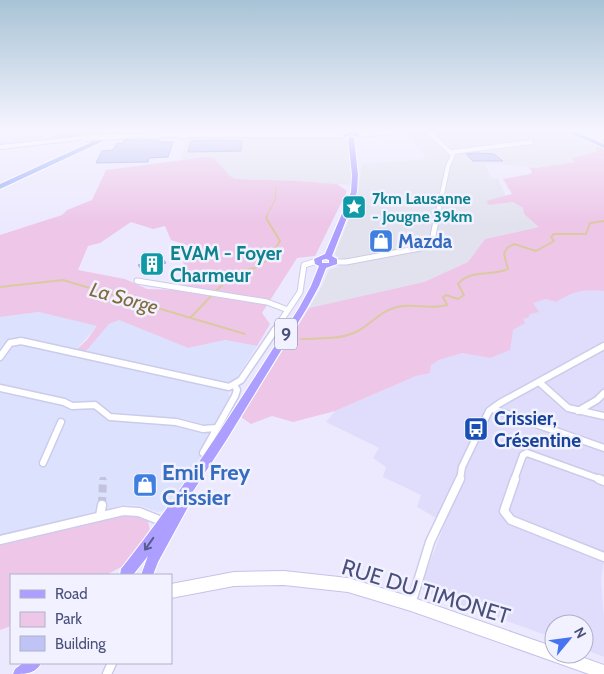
<svg xmlns="http://www.w3.org/2000/svg" width="604" height="674" font-family="Cabin,sans-serif">
	<rect width="100%" height="100%" fill="#ece9fe"/>
	<path fill="#dfddfb" d="M0,129h41l2,7 -5,5 -38,5z
		M584,289l20,2v270l-3,19 3,38v39l-20,-8v-25h-30v14l-129,-46 -4,-7 24,-62 -28,-16 4,-12 -38,-18 3,-10 -13,-9 6,-10 -53,-26 9,-11 81,-35 13,-3 2,-8 8,-5 23,-7 28,5 23,-28 11,-7 -2,-4 8,-5 2,-11 14,-4 10,3 9,-6z"/>
	<path fill="#dce2fe" d="M39,312l59,14 -21,22 8,3 24,-27 10,-4 69,28 37,-8 32,6 -29,46 3,7 -30,52 1,7 -37,52 -7,2 -21,-7h-13l-124,30v-218z"/>
	<path fill="#e2e2ef" d="M455,129h102l42,17 -3,6 -25,6 4,4 -39,6 -11,-2 -40,-2 6,14 7,1 8,17 -20,5 3,4 24,-3 10,6 1,6 16,13 -55,12 -17,23 -44,20 -115,26 13,-22 7,-16 12,-4 2,-6 -7,-4 -1,-3 20,-48 7,-41 64,-5 -18,-25z
		M193,136l150,2 5,3 4,44 -53,-4 -63,-2 -6,-3 -16,-18 -33,3 5,-21z"/>
	<path fill="#edc6e8" fill-rule="evenodd" d="M79,129h23l-17,8 -36,2 8,-5z
		M604,140v151c-20,-2 -30,0 -48,11l-10,-3 -13,4 6,9 -9,2 -1,3 -6,2 2,4 -12,7 -3,20 -20,8 -28,-5 -23,7 -8,5 -1,8 -14,3 -81,35 -42,11 -21,-6 -21,8 -10,-7 68,-109 115,-26 44,-20 17,-23 54,-12 -15,-13 -1,-6 -10,-6 -24,3 -3,-4 26,-7 -9,-15 28,-5 1,-3 -4,-4 8,1 39,-6 -4,-4 25,-6v-5z
		M206,157l8,1 16,18 6,3 63,2 38,3 10,7 -32,65 -18,2 -35,55 8,11 -13,22 -32,-6 -37,8 -69,-28 -10,4 -23,27 -9,-2 10,-9 10,-14 -58,-14 -39,5v-82l62,-20 5,-5 25,-10 14,-30zM131,222l22,7 12,-3 6,14 32,10v3l-20,7 3,17 -10,13 -29,-1 -22,-10 -47,-9 10,-24 12,-3z
		M121,515l17,2 10,4 2,10 -2,5 -23,29 -19,10h-95v51l-11,4v-87z"/>
	<g fill="none" stroke-linecap="round" stroke-linejoin="round">
		<path stroke="#dcc9a1" stroke-width="1" d="M266,217l9,-17 1,-13"/>
		<path stroke="#dcc9a1" stroke-width="2" d="M0,287l63,-7 182,54
			M215,292l18,-18 24,-7 12,-8 11,-18 -14,-23 1,-2
			M191,317l21,-22
			M301,339c19,-1 40,1 57,-8 13,-7 24,-21 39,-24 17,-4 33,3 50,-2l-4,-8 3,-2 12,4 6,-4 -6,-11c14,-16 33,-7 50,-15l-4,-15 3,-6 7,-4 22,7 18,-10 -3,-4 3,-3h32l4,-11 14,-2"/>
	</g>
	<path fill="#bfc3f5" stroke="#9ea5e9" d="M124,140h35v2h14l-5,15 -19,1 -1,4 -52,1 6,-12 11,-1 4,-7h6z
		M214,140l28,1 -1,10 -53,1 3,-11z
		M475,153l19,1 9,7h-30l-7,-7z
		M162,258l4,5 -24,7 -4,-5z"/>
	<g fill="none" stroke-linecap="round" stroke-linejoin="round">
		<path stroke="#c4c3dd" stroke-width="6" stroke-dasharray="6 3" stroke-linecap="butt" d="M103,480v-3"/>
		<path stroke="#c4c3dd" stroke-width="8" stroke-dasharray="8 4.5" stroke-linecap="butt" d="M102,505l1,-26"/>
		<defs>
			<path id="minor-far3" d="M426,129l27,26 -5,11 -11,51
				M452,152l79,-10"/>
			<path id="minor-far2" d="M334,262h12l85,-16 6,-30
				M137,281l130,21 21,8
				M274,331l26,-39 4,-27 13,-4"/>
			<path id="minor-far1" d="M0,357l10,-14 11,-2 208,46 12,-7 34,-50
				M539,382l29,26 36,8
				M0,388l64,14 8,4 23,-1 15,12 66,5 27,7 13,-1
				M493,409l111,39
				M578,411l19,-11 7,-7
				M203,453l32,-57 2,-6 -2,-4
				M43,463l18,-41
				M460,480l2,-13 27,-56 11,-8 104,-57
				M514,480l9,-25 4,-2 75,27"/>
			<path id="minor" d="M515,479l-11,32 7,9 93,37
				M599,479l5,2
				M100,516l2,-11
				M0,540l123,-29 16,1 25,10
				M411,604l19,-62 30,-63
				M107,674l5,-11"/>
			<path id="secondary" d="M417,129h31l-91,8 -3,-2 3,-2z
				M185,131l5,2h155l3,2 -3,2h-156l-6,2 -5,-2 -55,1 -3,-2 3,-2 56,-1z
				M85,136l3,2 -1,1 -87,10v-4z
				M284,571l64,7 63,19 143,50v7h19l31,11v9h-15l-178,-63 -63,-19 -64,-7 -50,1 -63,12v-14l63,-12z"/>
			<path id="primary" d="M351,131l8,3 1,1 -3,2 -6,-2 -6,2 -3,-2z
				M351,136l3,2 4,37 -1,17 -25,64 5,3v5l-11,4 -7,18 -12,22 -80,131 -39,60 2,4 -2,4 -30,55 -5,13h-12l7,-19 -15,19h-13l1,-6c66,-83 121,-172 178,-261l12,-22 8,-20 -4,-2 -1,-5 11,-5 26,-62 1,-17 -4,-37zM326,259l3,1v3h-7v-3z
				M23,663h18c-5,11 -16,11 -28,11l2,-5z"/>
			<path id="motorway" d="M120,129h9l-129,60v-5z
				M560,129h9l35,15v4z"/>
		</defs>
		<use href="#minor-far3" stroke="#cbcbeb" stroke-width="5.5"/>
		<use href="#minor-far2" stroke="#cbcbeb" stroke-width="7"/>
		<use href="#minor-far1" stroke="#cbcbeb" stroke-width="9"/>
		<use href="#minor" stroke="#cbcbeb" stroke-width="11"/>
		<use href="#secondary" stroke="#c3c3eb" stroke-width="2"/>
		<use href="#primary" stroke="#fff" stroke-width="2"/>
		<use href="#motorway" stroke="#fff" stroke-width="2"/>
		<use href="#minor-far3" stroke="#fff" stroke-width="4"/>
		<use href="#minor-far2" stroke="#fff" stroke-width="5"/>
		<use href="#minor-far1" stroke="#fff" stroke-width="6"/>
		<use href="#minor" stroke="#fff" stroke-width="8"/>
		<use href="#secondary" fill="#fff" fill-rule="evenodd"/>
		<use href="#primary" fill="#ad9fff" fill-rule="evenodd"/>
		<use href="#motorway" fill="#9db1fb" fill-rule="evenodd"/>
		<defs>
			<path id="secondary-bridge" d="M85,138l38,-2"/>
		</defs>
		<use href="#secondary-bridge" stroke="#c3c3eb" stroke-width="8" stroke-linecap="butt"/>
		<use href="#secondary-bridge" stroke="#fff" stroke-width="5.5"/>
	</g>
	<defs><path id="oneway-shaft" d="M-6 0H5M1.5-3L5.5 0L1.5 3" fill="none" stroke-width="1.6" stroke-linecap="round" stroke-linejoin="round" transform="scale(1.25)"/></defs>
	<use stroke="#595c8f" href="#oneway-shaft" transform="translate(149 544) rotate(125)"/>
	<linearGradient id="sky" x2="0" y2="1"><stop stop-color="#a8c3d6"/><stop offset="0.58" stop-color="#f6f5ff"/><stop offset="1" stop-color="#f6f5ff" stop-opacity="0"/></linearGradient>
	<rect width="604" height="224" fill="url(#sky)"/>
	<defs>
		<symbol id="sight-square" viewBox="-11 -11 22 22"><rect x="-9" y="-9" width="18" height="18" rx="4" fill="#0f9aa8" stroke="#f2f1ff"/><path d="M0-6L1.8-2.2L6-1.7L2.9 1.2L3.7 5.4L0 3.3L-3.7 5.4L-2.9 1.2L-6-1.7L-1.8-2.2Z" fill="#fff"/></symbol>
		<symbol id="shop-square" viewBox="-11 -11 22 22"><rect x="-9" y="-9" width="18" height="18" rx="4" fill="#3f7fe0" stroke="#f2f1ff"/><path d="M-5-2.5h2.3a2.7 3.5 0 0 1 5.4 0H5L5.5 6h-11ZM-1.5-2.5h3a1.5 2.3 0 0 0-3 0Z" fill="#fff"/></symbol>
		<symbol id="building-square" viewBox="-11 -11 22 22"><rect x="-9" y="-9" width="18" height="18" rx="4" fill="#0f9aa8" stroke="#f2f1ff"/><path d="M-4-6H4V6H1V3H-1V6H-4ZM-2.5-4.3h1.7v1.8h-1.7ZM.8-4.3h1.7v1.8H.8ZM-2.5-1h1.7V.8h-1.7ZM.8-1h1.7V.8H.8Z" fill="#fff"/></symbol>
		<symbol id="bus-square" viewBox="-11 -11 22 22"><rect x="-9" y="-9" width="18" height="18" rx="4" fill="#1a4fb4" stroke="#f2f1ff"/><path d="M-5-6H5V4H4V6H2V4H-2V6H-4V4H-5ZM-3.5-4V0h7V-4ZM-3.5 1.2v1.5H-2V1.2ZM2 1.2v1.5H3.5V1.2Z" fill="#fff"/></symbol>
	</defs>
	<g fill-rule="evenodd">
		<use href="#sight-square" x="340" y="193" width="28" height="28"/>
		<use href="#shop-square" x="367" y="227" width="28" height="28"/>
		<use href="#building-square" x="138" y="250" width="28" height="28"/>
		<use href="#bus-square" x="462" y="415" width="28" height="28"/>
		<use href="#shop-square" x="131" y="471" width="28" height="28"/>
	</g>
	<g text-anchor="middle" stroke-width="5" stroke-linejoin="round" paint-order="stroke">
		<g font-size="16" font-weight="bold" fill="#0d838f" stroke="#f2f1ff" text-anchor="start">
			<text x="372" y="204">7km Lausanne<tspan x="372" dy="18">- Jougne 39km</tspan></text>
		</g>
		<rect fill="#f2f1ff" stroke="#7c80a3" stroke-width="1" x="275" y="318.5" width="22" height="31" rx="4"/>
		<g font-size="18" font-weight="bold" fill="#4a507b">
			<text x="286" y="340">9</text>
		</g>
		<g font-size="19" font-weight="bold" fill="#366cbe" stroke="#f2f1ff" text-anchor="start">
			<text x="398" y="248">Mazda</text>
		</g>
		<g font-size="19" font-weight="bold" fill="#0d838f" stroke="#f2f1ff" text-anchor="start">
			<text x="170" y="260">EVAM - Foyer<tspan x="170" dy="22">Charmeur</tspan></text>
		</g>
		<g font-size="19" font-weight="bold" fill="#164399" stroke="#f2f1ff" text-anchor="start">
			<text x="494" y="425">Crissier,<tspan x="494" dy="22">Crésentine</tspan></text>
		</g>
		<g font-size="20" font-style="italic" fill="#806b3c" stroke="#f2f1ff">
			<text transform="translate(124 298) rotate(16)" y="7">La Sorge</text>
		</g>
		<g font-size="22" font-weight="bold" fill="#366cbe" stroke="#f2f1ff" text-anchor="start">
			<text x="162" y="480">Emil Frey<tspan x="162" dy="25">Crissier</tspan></text>
		</g>
		<g font-size="22" fill="#4a507b" stroke="#f2f1ff">
			<text transform="translate(426 591) rotate(17)" y="8">RUE DU TIMONET</text>
		</g>
	</g>
	<rect x="10" y="574" width="162" height="90" fill="#f2f1ff" stroke="#afb1ca"/>
	<rect x="20" y="590" width="25" height="8" fill="#ad9fff" stroke="#afb1ca"/>
	<text x="55" y="599" font-size="15" fill="#4a507b">Road</text>
	<rect x="20" y="612" width="25" height="15" fill="#edc6e8" stroke="#afb1ca"/>
	<text x="55" y="624" font-size="15" fill="#4a507b">Park</text>
	<rect x="20" y="636" width="25" height="15" fill="#bfc3f5" stroke="#afb1ca"/>
	<text x="55" y="649" font-size="15" fill="#4a507b">Building</text>
	<g transform="translate(569 639) rotate(61)"><circle r="24" fill="#f2f1ff" stroke="#afb1ca"/>
	<path d="M0-4L9 19L0 12L-9 19Z" fill="#4873ee"/>
	<text y="-8" font-size="14" font-weight="bold" text-anchor="middle" fill="#4a507b">N</text>
	</g>
</svg>
